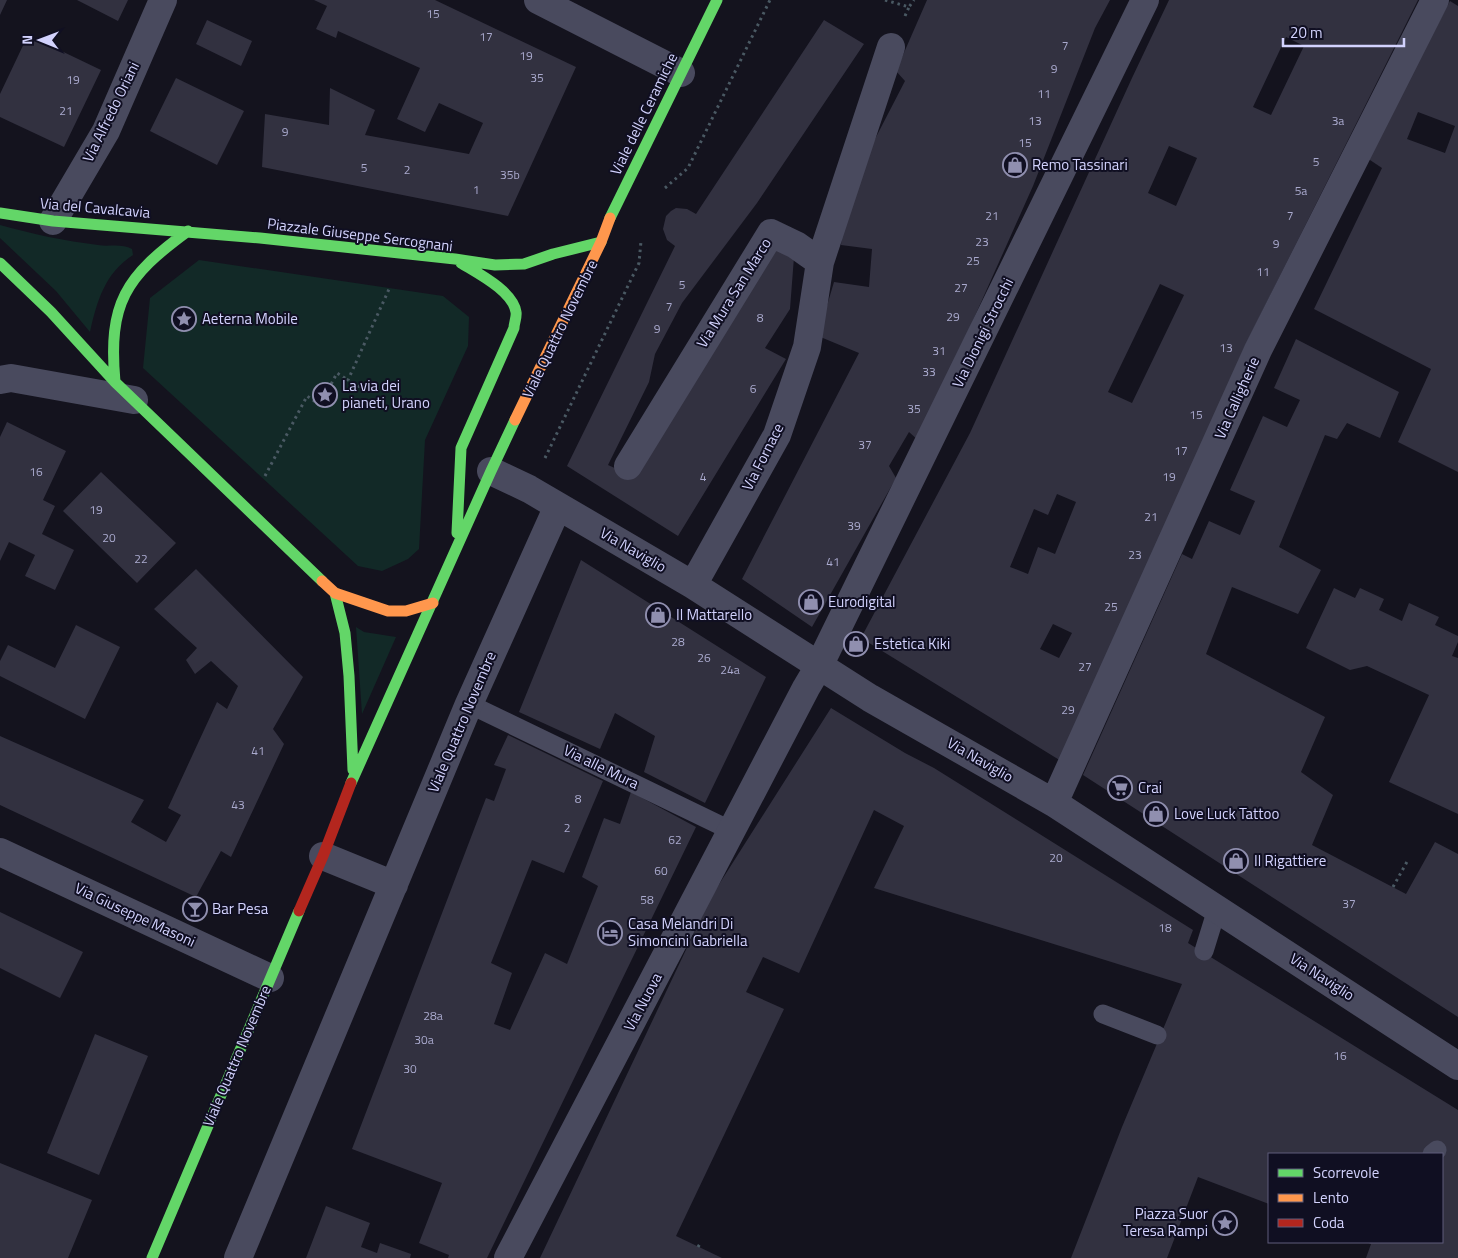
<svg xmlns="http://www.w3.org/2000/svg" width="1458" height="1258" font-family="'Titillium Web',sans-serif">
	<rect width="100%" height="100%" fill="#14131e"/>
	<path fill="#122927" d="M0,225c32,9 65,16 98,20 11,2 24,-2 34,4l1,6c-28,18 -36,46 -43,77l-34,-41 -56,-53z
		M199,260l244,36 26,21 -1,29 -43,94 -6,109 -11,10 -26,12 -24,-5 -215,-198 7,-70z
		M356,627l8,5 32,5 -34,77z"/>
	<path fill="#323140" fill-rule="evenodd" d="M0,0h7l-7,15z
		M77,0h51l-10,21z
		M314,0h121l141,67 -68,149 -246,-49 3,-53 64,11 1,-37 45,22 -10,25 104,19 14,-31 -44,-20 -14,29 -28,-13 23,-51 -82,-37 -2,7 -20,-9 11,-23z
		M927,0h183l-15,28 -62,158 -114,255 -10,-9 -20,34 7,12 -84,149 -70,-48 117,-226 -41,-17 16,-54 35,5 3,-38 -31,-4 4,-48 60,-116 -9,-10z
		M1169,0h249l-173,346 -184,415 -200,-123 109,-205 162,-355zM1286,37l18,9 -33,69 -18,-8zM1169,146l28,12 -21,48 -28,-13zM1160,284l24,11 -52,108 -24,-11zM1057,494l19,8 -21,52 -17,-7 -10,27 -18,-7 24,-58 14,6zM1053,624l19,9 -13,25 -19,-9z
		M1450,1l8,5v466l-60,-30 33,-73 -117,-60 68,-141 -15,-10zM1418,112l37,14 -10,27 -38,-14z
		M207,20l45,21 -11,25 -45,-22z
		M824,20l40,24 -107,159 -75,100 -27,51 -6,28 -41,83 22,10 143,-231 21,13 -4,52 -25,39 21,11 -108,177 -111,-70 108,-220 -8,-6 -4,-11 3,-13 5,-5 5,-3 11,1 9,5z
		M28,35l73,35 -37,77 -64,-30v-23z
		M176,78l68,33 -27,54 -67,-34z
		M1296,339l103,53 -19,46 -33,-15 -10,16 -12,-4 -46,112 42,23 -23,44 -66,-27 -26,67 119,63 -24,55 32,23 -21,50 94,49 29,-52 23,12v163l-375,-242 99,-221 10,5 17,-38 31,14 15,-34 -25,-11 33,-74 24,11 13,-27 -26,-12z
		M7,422l59,29 -23,49 12,6 -13,28 32,16 -19,40 -30,-14 10,-21 -26,-13 -9,19v-124z
		M101,472l75,71 -39,40 -74,-72z
		M581,560l185,117 -61,126 -61,-31 11,-36 -40,-23 -15,36 -81,-37z
		M196,569l107,108 -30,52 11,15 -53,113 -10,-6 -25,46 -196,-92v-69l144,64 -13,22 35,20 15,-27 -13,-7 49,-106 10,7 11,-23 -27,-25 -16,13 -9,-14 11,-12 -43,-39z
		M1334,588l21,10 5,-10 24,11 -5,11 23,11 7,-18 30,14 -4,8 23,11v6l-6,14 6,2v156l-69,-32 40,-87 -62,-29 -17,4 -44,-22z
		M76,625l44,22 -35,72 -85,-43v-15l8,-16 47,23z
		M831,708l74,45 29,15 259,162 -5,13 270,167v148h-92l5,-14 -5,-2h76v-88h-173v50l-71,-27 -31,81h-96l51,-131 60,-143 -308,-96 30,-62 -30,-16 -75,163 -36,-16 -17,35 38,17 -108,227 46,22h-182l171,-361z
		M508,735l95,46 -39,92 -32,-13 -41,103 21,10 -18,51 16,6 35,-77 22,11 31,-78 -16,-9 22,-59 16,6 11,-32 65,35 -209,431h-39l1,-3 -30,-12 23,-60 -90,-34 134,-351 8,3 12,-32 -12,-4z
		M0,912l83,40 -23,46 -60,-30z
		M95,1034l53,22 -49,119 -52,-22z
		M0,1163l92,37 -24,58h-68z
		M326,1206l44,17 -9,24 16,6 3,-10 31,11 -1,4h-104z"/>
	<g fill="none" stroke-linecap="round" stroke-linejoin="round">
		<path stroke="#4a5963" stroke-width="3" stroke-dasharray="2.5 4" stroke-linecap="butt" d="M885,0l24,7 5,-7
			M905,16l4,-9
			M665,188l23,-20 82,-168
			M360,387l-12,-7 42,-93
			M545,458l94,-195 2,-22
			M265,476l42,-80 13,9 17,-32 11,7
			M1393,887l15,-27
			M698,1247l3,-5"/>
		<path stroke="#494a5e" stroke-width="19" d="M469,704l263,127
			M1204,951l13,-42
			M1103,1014l54,21
			M1432,1154l5,-4"/>
		<path stroke="#494a5e" stroke-width="28" d="M538,0l143,73
			M53,221l53,-90 57,-131
			M0,380l11,-2 123,22
			M628,466l143,-233 25,12 24,17 71,-215
			M491,471l38,18 164,96 177,113 184,105 404,263
			M693,585l84,-150 30,-88 13,-85
			M1054,803l204,-453 177,-350
			M0,852l270,126
			M323,856l71,29
			M238,1258l231,-554 89,-198
			M508,1258l298,-570 13,-22 326,-666"/>
		<path stroke="#63d668" stroke-width="11" d="M0,213l53,8 207,17 195,21 40,6 29,-1 29,-10 48,-12
			M610,218l107,-218
			M0,263l51,49 64,70 207,199
			M115,382c-7,-79 10,-105 73,-151
			M457,533l4,-85 53,-120c0,-5 3,-11 2,-16 -3,-21 -39,-39 -55,-49
			M335,593l10,40 4,43 4,94
			M351,783l140,-312 24,-51
			M152,1258l147,-347"/>
		<path stroke="#ff974d" stroke-width="11" d="M515,420l86,-178 9,-24
			M322,581l13,12 53,18h18l27,-8"/>
		<path stroke="#b3261e" stroke-width="11" d="M299,911l24,-55 28,-73"/>
	</g>
	<defs>
		<symbol id="shop-ring" viewBox="-11 -11 22 22"><circle r="9.5" fill="#100f22" stroke="#908faf" stroke-width="1.5"/><path d="M-5-2.5h2.3a2.7 3.5 0 0 1 5.4 0H5L5.5 6h-11ZM-1.5-2.5h3a1.5 2.3 0 0 0-3 0Z" fill="#908faf"/></symbol>
		<symbol id="sight-ring" viewBox="-11 -11 22 22"><circle r="9.5" fill="#100f22" stroke="#908faf" stroke-width="1.5"/><path d="M0-6L1.8-2.2L6-1.7L2.9 1.2L3.7 5.4L0 3.3L-3.7 5.4L-2.9 1.2L-6-1.7L-1.8-2.2Z" fill="#908faf"/></symbol>
		<symbol id="supermarket-ring" viewBox="-11 -11 22 22"><circle r="9.5" fill="#100f22" stroke="#908faf" stroke-width="1.5"/><path d="M-6-5.5h2.5l.6 2H6L4.5 2H-2.5L-4.4-4H-6ZM-1.5 3.2a1.3 1.3 0 1 0 .1 0ZM3 3.2a1.3 1.3 0 1 0 .1 0Z" fill="#908faf"/></symbol>
		<symbol id="bar-ring" viewBox="-11 -11 22 22"><circle r="9.5" fill="#100f22" stroke="#908faf" stroke-width="1.5"/><path d="M-6-5H6L.8 .8V4.5H3.5V6h-7V4.5H-.8V.8Z" fill="#908faf"/></symbol>
		<symbol id="hotel-ring" viewBox="-11 -11 22 22"><circle r="9.5" fill="#100f22" stroke="#908faf" stroke-width="1.5"/><path d="M-6-4.5h1.5V1H6V5H4.5V3h-9V5H-6ZM-4 0a1.8 1.8 0 1 1 3.6 0ZM.5 0V-2.5h3Q6-2.5 6 0Z" fill="#908faf"/></symbol>
	</defs>
	<g fill-rule="evenodd">
		<use href="#shop-ring" x="1001" y="151" width="28" height="28"/>
		<use href="#sight-ring" x="170" y="305" width="28" height="28"/>
		<use href="#sight-ring" x="311" y="381" width="28" height="28"/>
		<use href="#shop-ring" x="797" y="588" width="28" height="28"/>
		<use href="#shop-ring" x="644" y="601" width="28" height="28"/>
		<use href="#shop-ring" x="842" y="630" width="28" height="28"/>
		<use href="#supermarket-ring" x="1106" y="774" width="28" height="28"/>
		<use href="#shop-ring" x="1142" y="800" width="28" height="28"/>
		<use href="#shop-ring" x="1222" y="847" width="28" height="28"/>
		<use href="#bar-ring" x="181" y="895" width="28" height="28"/>
		<use href="#hotel-ring" x="596" y="919" width="28" height="28"/>
		<use href="#sight-ring" x="1211" y="1209" width="28" height="28"/>
	</g>
	<g text-anchor="middle" stroke-width="4" stroke-linejoin="round" paint-order="stroke">
		<g font-size="12" fill="#aaaace">
			<text x="433" y="18">15</text>
			<text x="486" y="41">17</text>
			<text x="1065" y="50">7</text>
			<text x="526" y="60">19</text>
			<text x="1054" y="73">9</text>
			<text x="537" y="82">35</text>
			<text x="73" y="84">19</text>
			<text x="1044" y="98">11</text>
			<text x="66" y="115">21</text>
			<text x="1035" y="125">13</text>
			<text x="1338" y="125">3a</text>
			<text x="285" y="136">9</text>
			<text x="1025" y="147">15</text>
			<text x="1316" y="166">5</text>
			<text x="364" y="172">5</text>
			<text x="407" y="174">2</text>
			<text x="510" y="179">35b</text>
			<text x="476" y="194">1</text>
			<text x="1301" y="195">5a</text>
			<text x="992" y="220">21</text>
			<text x="1290" y="220">7</text>
			<text x="982" y="246">23</text>
			<text x="1276" y="248">9</text>
			<text x="973" y="265">25</text>
			<text x="1263" y="276">11</text>
			<text x="682" y="289">5</text>
			<text x="961" y="292">27</text>
			<text x="669" y="311">7</text>
			<text x="953" y="321">29</text>
			<text x="760" y="322">8</text>
			<text x="657" y="333">9</text>
			<text x="1226" y="352">13</text>
			<text x="939" y="355">31</text>
			<text x="929" y="376">33</text>
			<text x="753" y="393">6</text>
			<text x="914" y="413">35</text>
			<text x="1196" y="419">15</text>
			<text x="865" y="449">37</text>
			<text x="1181" y="455">17</text>
			<text x="36" y="476">16</text>
			<text x="703" y="481">4</text>
			<text x="1169" y="481">19</text>
			<text x="96" y="514">19</text>
			<text x="1151" y="521">21</text>
			<text x="854" y="530">39</text>
			<text x="109" y="542">20</text>
			<text x="1135" y="559">23</text>
			<text x="141" y="563">22</text>
			<text x="833" y="566">41</text>
			<text x="1111" y="611">25</text>
			<text x="678" y="646">28</text>
			<text x="704" y="662">26</text>
			<text x="1085" y="671">27</text>
			<text x="730" y="674">24a</text>
			<text x="1068" y="714">29</text>
			<text x="258" y="755">41</text>
			<text x="578" y="803">8</text>
			<text x="238" y="809">43</text>
			<text x="567" y="832">2</text>
			<text x="675" y="844">62</text>
			<text x="1056" y="862">20</text>
			<text x="661" y="875">60</text>
			<text x="647" y="904">58</text>
			<text x="1349" y="908">37</text>
			<text x="1165" y="932">18</text>
			<text x="433" y="1020">28a</text>
			<text x="424" y="1044">30a</text>
			<text x="1340" y="1060">16</text>
			<text x="410" y="1073">30</text>
		</g>
		<g font-size="15" fill="#d2d2fd" stroke="#100f22">
			<text transform="translate(111 112) rotate(-64)" y="5">Via Alfredo Oriani</text>
			<text transform="translate(644 114) rotate(-64)" y="5">Viale delle Ceramiche</text>
			<text transform="translate(95 208) rotate(5)" y="5">Via del Cavalcavia</text>
			<text transform="translate(360 235) rotate(7)" y="5">Piazzale Giuseppe Sercognani</text>
			<text transform="translate(734 293) rotate(-58)" y="5">Via Mura San Marco</text>
			<text transform="translate(560 329) rotate(-64)" y="5">Viale Quattro Novembre</text>
			<text transform="translate(983 333) rotate(-64)" y="5">Via Dionigi Strocchi</text>
			<text transform="translate(1237 398) rotate(-66)" y="5">Via Calligherie</text>
			<text transform="translate(763 457) rotate(-63)" y="5">Via Fornace</text>
			<text transform="translate(633 550) rotate(30)" y="5">Via Naviglio</text>
			<text transform="translate(462 722) rotate(-67)" y="5">Viale Quattro Novembre</text>
			<text transform="translate(980 760) rotate(30)" y="5">Via Naviglio</text>
			<text transform="translate(601 767) rotate(26)" y="5">Via alle Mura</text>
			<text transform="translate(135 915) rotate(25)" y="5">Via Giuseppe Masoni</text>
			<text transform="translate(1322 977) rotate(33)" y="5">Via Naviglio</text>
			<text transform="translate(643 1002) rotate(-62)" y="5">Via Nuova</text>
			<text transform="translate(237 1056) rotate(-67)" y="5">Viale Quattro Novembre</text>
		</g>
		<g font-size="15" fill="#d2d2fd" stroke="#100f22" text-anchor="start">
			<text x="1032" y="170">Remo Tassinari</text>
			<text x="202" y="324">Aeterna Mobile</text>
			<text x="342" y="391">La via dei<tspan x="342" dy="17">pianeti, Urano</tspan></text>
			<text x="828" y="607">Eurodigital</text>
			<text x="676" y="620">Il Mattarello</text>
			<text x="874" y="649">Estetica Kiki</text>
			<text x="1138" y="793">Crai</text>
			<text x="1174" y="819">Love Luck Tattoo</text>
			<text x="1254" y="866">Il Rigattiere</text>
			<text x="212" y="914">Bar Pesa</text>
			<text x="628" y="929">Casa Melandri Di<tspan x="628" dy="17">Simoncini Gabriella</tspan></text>
			<text x="1208" y="1219" text-anchor="end">Piazza Suor<tspan x="1208" dy="17">Teresa Rampi</tspan></text>
		</g>
	</g>
	<rect x="1268" y="1153" width="175" height="90" fill="#100f22" stroke="#5e5d7a"/>
	<rect x="1278" y="1169" width="25" height="8" fill="#63d668" stroke="#5e5d7a"/>
	<text x="1313" y="1178" font-size="15" fill="#d2d2fd">Scorrevole</text>
	<rect x="1278" y="1194" width="25" height="8" fill="#ff974d" stroke="#5e5d7a"/>
	<text x="1313" y="1203" font-size="15" fill="#d2d2fd">Lento</text>
	<rect x="1278" y="1219" width="25" height="8" fill="#b3261e" stroke="#5e5d7a"/>
	<text x="1313" y="1228" font-size="15" fill="#d2d2fd">Coda</text>
	<g transform="translate(40 40) rotate(271)" stroke="#100f22" stroke-width="4" paint-order="stroke">
	<path d="M0-4L9 19L0 12L-9 19Z" fill="#d2d2fd"/>
	<text y="-8" font-size="14" font-weight="bold" text-anchor="middle" fill="#d2d2fd">N</text>
	</g>
	<path d="M1283 38v8h121v-8" fill="none" stroke="#d2d2fd" stroke-width="2.5"/>
	<text x="1290" y="38" font-size="15" fill="#d2d2fd" stroke="#100f22" stroke-width="4" paint-order="stroke">20 m</text>
</svg>
